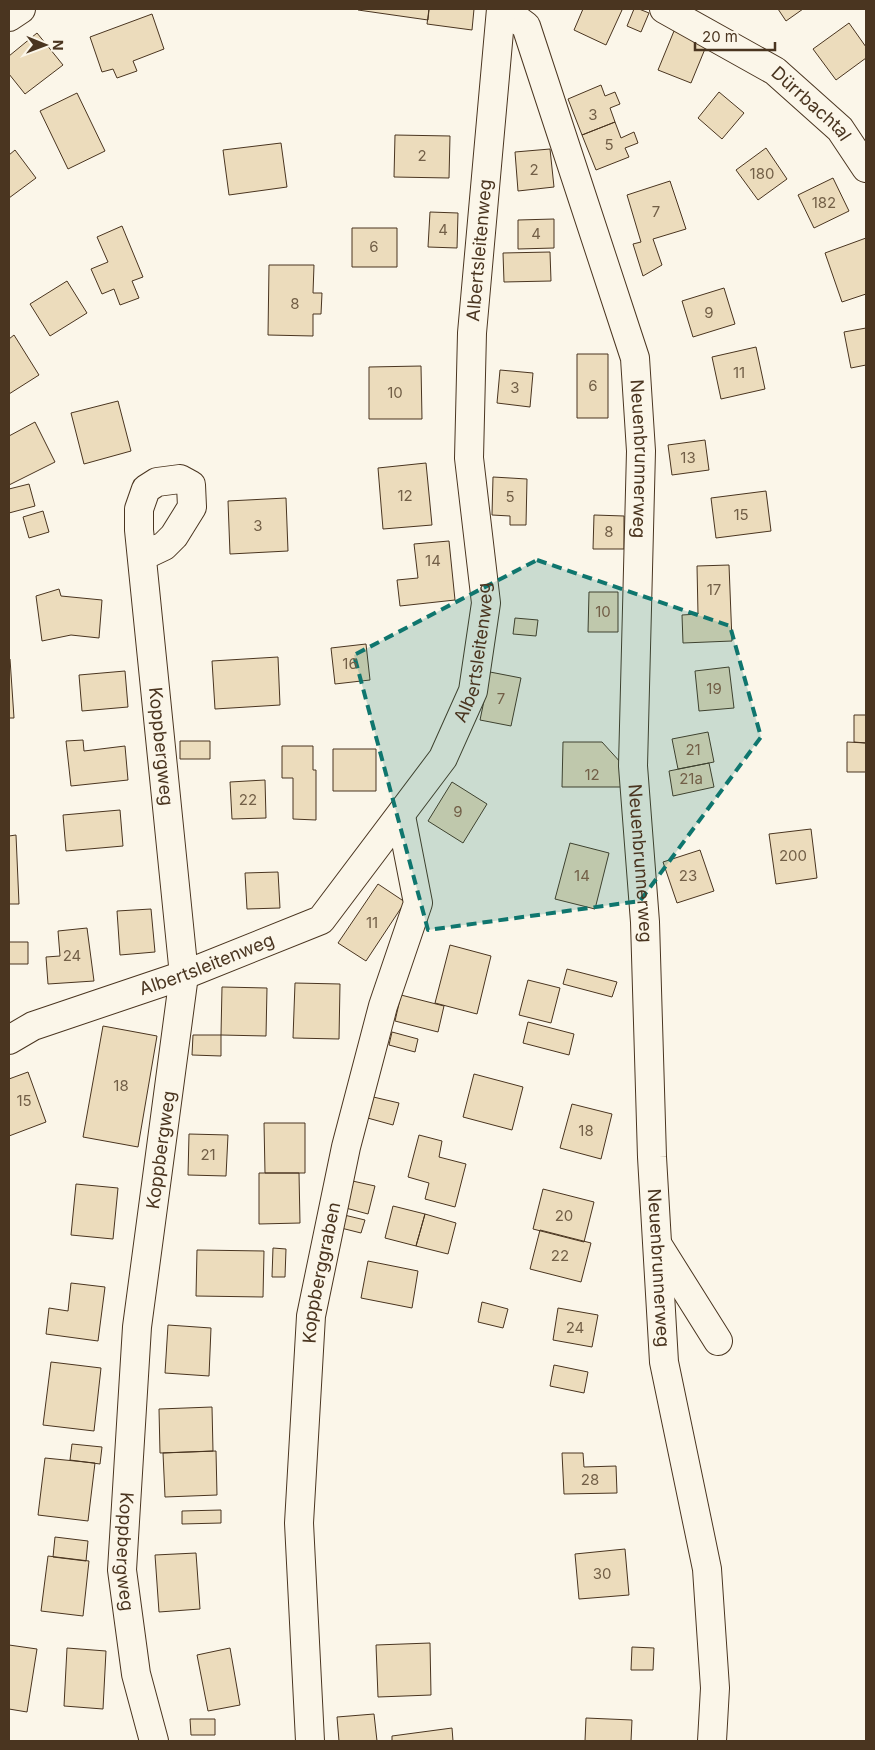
<svg xmlns="http://www.w3.org/2000/svg" width="875" height="1750" font-family="Inter,sans-serif">
	<rect width="100%" height="100%" fill="#fbf6e9"/>
	<path fill="#ecdcbc" stroke="#4a3520" d="M358,9h71l-1,11 -70,-10z
		M429,9h45l-2,21 -45,-6z
		M583,9h36l3,1 -16,35 -32,-15z
		M634,9h5l10,4 -8,19 -14,-6z
		M778,9h25l-17,12z
		M152,14l12,35 -31,12 4,10 -20,7 -4,-9 -11,3 -12,-35z
		M849,23l17,24v11l-30,22 -23,-31z
		M674,31l33,13 -16,39 -33,-13z
		M37,33l26,32 -38,29 -16,-20v-18z
		M601,85l4,11 10,-4 5,12 -10,4 5,14 -33,13 -14,-36z
		M719,92l25,21 -22,26 -24,-21z
		M77,93l28,58 -37,18 -28,-58z
		M615,122l6,16 13,-6 4,11 -13,5 4,9 -33,13 -14,-35z
		M395,135l55,1 -1,42 -55,-1z
		M281,143l6,44 -58,8 -6,-45z
		M766,148l21,31 -29,21 -22,-30z
		M550,149l4,38 -36,4 -3,-39z
		M15,150l21,28 -27,20v-43z
		M833,178l16,33 -35,17 -16,-33z
		M670,181l16,48 -33,10 9,26 -19,11 -10,-32 8,-2 -14,-47z
		M430,212l28,1 -1,35 -29,-1z
		M554,219v29l-36,1v-29z
		M122,226l21,51 -11,4 7,17 -19,7 -6,-16 -12,5 -11,-25 17,-7 -11,-25z
		M352,228h45v39h-45z
		M866,238v56l-24,8 -17,-49z
		M550,252l1,29 -47,1 -1,-29z
		M269,265h45l-1,28h9l-1,21h-8v22l-45,-1z
		M67,281l20,32 -37,23 -20,-32z
		M724,288l11,36 -42,13 -11,-36z
		M866,328v37l-15,3 -7,-36z
		M14,335l25,40 -30,19v-55z
		M756,347l9,42 -44,10 -9,-42z
		M577,354h31v64h-31z
		M421,366l1,53h-53v-52z
		M500,370l33,3 -3,34 -33,-4z
		M118,401l13,50 -47,13 -13,-51z
		M35,422l20,40 -46,23v-49z
		M705,440l4,30 -37,5 -4,-30z
		M426,463l6,62 -49,4 -5,-61z
		M493,477l34,2 -1,46h-16v-9l-18,-1z
		M29,484l6,22 -26,7v-24z
		M766,491l5,40 -55,7 -5,-40z
		M286,498l2,53 -58,3 -2,-53z
		M43,511l6,21 -20,6 -6,-21z
		M594,515l30,1v33h-31z
		M449,541l6,59 -55,6 -3,-26 21,-2 -4,-34z
		M729,565l3,76 -49,2 -1,-28 16,-1 -1,-48z
		M59,589l2,7 41,4 -3,38 -28,-3 -29,6 -6,-45z
		M589,592h29v40h-30z
		M515,618l23,2 -2,16 -23,-2z
		M366,644l4,36 -35,4 -4,-36z
		M278,657l2,48 -65,4 -3,-48z
		M9,659h1l4,59h-5z
		M729,667l5,41 -35,3 -4,-40z
		M125,671l3,36 -46,4 -3,-36z
		M490,672l31,6 -10,48 -31,-6z
		M854,715h12v28l-12,-1z
		M708,732l6,30 -36,7 -6,-30z
		M83,740l1,11 41,-5 3,34 -57,6 -5,-45z
		M180,741h30v18h-30z
		M563,742h39l20,22 -1,23h-59z
		M847,742l19,1v29h-19z
		M282,746h31v24h3v50l-23,-1v-41h-11z
		M333,749h43v42h-43z
		M709,763l5,24 -41,9 -4,-25z
		M265,780l1,38 -34,1 -2,-37z
		M452,782l35,22 -24,39 -35,-22z
		M120,810l3,36 -57,5 -3,-36z
		M811,829l6,49 -41,6 -7,-50z
		M16,835l3,69h-10v-68z
		M570,843l39,10 -14,56 -40,-10z
		M700,850l14,41 -37,12 -14,-41z
		M278,872l2,36 -33,1 -2,-36z
		M378,884l27,18 -39,59 -28,-18z
		M151,909l4,43 -35,3 -3,-44z
		M87,928l7,53 -46,3 -2,-27 14,-1 -2,-25z
		M9,942h19v22h-19z
		M450,945l41,11 -14,58 -42,-11z
		M567,969l50,13 -5,15 -49,-13z
		M528,980l32,8 -9,35 -32,-8z
		M295,983l45,1 -1,55 -46,-1z
		M222,987l45,1 -1,48 -45,-1z
		M401,995l43,11 -6,26 -43,-11z
		M528,1022l46,12 -5,21 -46,-12z
		M103,1026l54,10 -19,111 -55,-10z
		M392,1032l26,7 -3,13 -26,-7z
		M193,1035h28v21l-29,-1z
		M28,1072l18,50 -37,14v-57z
		M474,1074l49,13 -11,43 -49,-13z
		M369,1096l30,7 -6,22 -29,-8z
		M572,1104l40,10 -11,45 -41,-11z
		M264,1123h41v50h-40z
		M189,1134l39,1 -2,41 -38,-1z
		M419,1135l23,6 -3,16 27,7 -11,43 -30,-8 4,-16 -21,-6z
		M259,1173h40l1,50 -41,1z
		M348,1180l27,6 -7,28 -26,-7z
		M76,1184l42,4 -5,51 -42,-4z
		M543,1189l51,13 -10,40 -51,-13z
		M393,1206l32,8 -9,32 -31,-8z
		M340,1214l25,6 -4,13 -24,-6z
		M425,1214l31,9 -8,31 -32,-8z
		M540,1230l51,13 -10,39 -51,-13z
		M273,1248l13,1 -1,28h-13z
		M197,1250l67,1 -1,46 -67,-1z
		M368,1261l50,10 -6,37 -51,-10z
		M71,1283l34,4 -7,54 -52,-7 3,-26 19,3z
		M482,1302l26,7 -5,19 -25,-6z
		M558,1308l40,7 -6,32 -39,-7z
		M168,1325l43,3 -2,48 -44,-3z
		M51,1362l50,6 -7,63 -51,-6z
		M554,1365l34,7 -4,21 -34,-7z
		M212,1407l1,44 -53,2 -1,-44z
		M72,1444l30,3 -2,17 -30,-4z
		M216,1451l1,44 -52,2 -2,-44z
		M562,1453h21l1,14 32,-1 1,27 -53,1z
		M45,1458l50,5 -7,58 -50,-6z
		M221,1510v13l-39,1v-13z
		M55,1537l33,4 -2,20 -33,-4z
		M625,1549l4,46 -50,4 -4,-45z
		M196,1553l4,56 -41,3 -4,-57z
		M48,1556l41,5 -6,55 -42,-5z
		M430,1643l1,52 -53,2 -2,-52z
		M9,1645l28,4 -10,63 -18,-3z
		M632,1647l22,1 -1,22h-22z
		M67,1648l39,3 -3,58 -39,-3z
		M230,1648l10,57 -32,6 -11,-56z
		M374,1714l3,27h-38l-2,-24z
		M586,1718l46,2 -1,21h-46z
		M190,1719h25v16h-24z
		M452,1728l1,13h-61v-5z"/>
	<g fill="none" stroke-linecap="round" stroke-linejoin="round">
		<defs>
			<g id="minor">
				<path id="s1" d="M503,9l23,17 109,332 6,93 -8,315 12,156 7,235 12,205 43,207 8,119 -3,53"/>
				<path id="s2" d="M664,9l111,62 65,58 26,39"/>
				<path d="M9,17l12,-8"/>
				<path id="s3" d="M143,556l21,-10 10,-10 18,-29 -1,-22 -11,-6 -23,3 -11,7 -7,20v21l45,445 -47,352 -15,243 14,104 18,67"/>
				<path id="s4" d="M9,1040l24,-14 151,-51 137,-55 122,-162 30,-67 13,-88 -17,-145 3,-125 29,-324"/>
				<path d="M659,1247l59,94"/>
				<path id="s5" d="M310,1741l-11,-218 12,-207 35,-169 37,-141 35,-103 -17,-87"/>
			</g>
		</defs>
		<use href="#minor" stroke="#4a3520" stroke-width="30"/>
		<use href="#minor" stroke="#fbf6e9" stroke-width="28"/>
	</g>
	<path fill="#0f766e" fill-opacity="0.2" stroke="#0f766e" stroke-width="4" stroke-dasharray="10 6" stroke-linejoin="round" d="M537,560l193,66 31,111 -121,164 -212,29 -74,-275z"/>
	<g text-anchor="middle" stroke-width="4" stroke-linejoin="round" paint-order="stroke">
		<g font-size="15" fill="#725f47">
			<text x="593" y="120">3</text>
			<text x="609" y="150">5</text>
			<text x="422" y="161">2</text>
			<text x="534" y="175">2</text>
			<text x="762" y="179">180</text>
			<text x="824" y="208">182</text>
			<text x="656" y="217">7</text>
			<text x="443" y="235">4</text>
			<text x="536" y="239">4</text>
			<text x="374" y="252">6</text>
			<text x="295" y="309">8</text>
			<text x="709" y="318">9</text>
			<text x="739" y="378">11</text>
			<text x="593" y="391">6</text>
			<text x="515" y="393">3</text>
			<text x="395" y="398">10</text>
			<text x="688" y="463">13</text>
			<text x="405" y="501">12</text>
			<text x="510" y="502">5</text>
			<text x="741" y="520">15</text>
			<text x="258" y="531">3</text>
			<text x="609" y="537">8</text>
			<text x="433" y="566">14</text>
			<text x="714" y="595">17</text>
			<text x="603" y="617">10</text>
			<text x="350" y="669">16</text>
			<text x="714" y="694">19</text>
			<text x="501" y="704">7</text>
			<text x="693" y="755">21</text>
			<text x="592" y="780">12</text>
			<text x="691" y="784">21a</text>
			<text x="248" y="805">22</text>
			<text x="458" y="817">9</text>
			<text x="793" y="861">200</text>
			<text x="582" y="881">14</text>
			<text x="688" y="881">23</text>
			<text x="372" y="928">11</text>
			<text x="72" y="961">24</text>
			<text x="121" y="1091">18</text>
			<text x="24" y="1106">15</text>
			<text x="586" y="1136">18</text>
			<text x="208" y="1160">21</text>
			<text x="564" y="1221">20</text>
			<text x="560" y="1261">22</text>
			<text x="575" y="1333">24</text>
			<text x="590" y="1485">28</text>
			<text x="602" y="1579">30</text>
		</g>
		<g font-size="18" fill="#4a3520" stroke="#fbf6e9">
			<text dy="6" stroke="none"><textPath href="#s2" startOffset="176">Dürrbachtal</textPath></text>
			<text dy="6" stroke="none"><textPath href="#s4" startOffset="1054">Albertsleitenweg</textPath></text>
			<text dy="6" stroke="none"><textPath href="#s1" startOffset="479">Neuenbrunnerweg</textPath></text>
			<text dy="6" stroke="none"><textPath href="#s4" startOffset="649">Albertsleitenweg</textPath></text>
			<text dy="6" stroke="none"><textPath href="#s3" startOffset="402">Koppbergweg</textPath></text>
			<text dy="6" stroke="none"><textPath href="#s1" startOffset="884">Neuenbrunnerweg</textPath></text>
			<text dy="6" stroke="none"><textPath href="#s4" startOffset="212">Albertsleitenweg</textPath></text>
			<text transform="translate(161 1150) rotate(-82)" y="6">Koppbergweg</text>
			<text dy="6" stroke="none"><textPath href="#s1" startOffset="1289">Neuenbrunnerweg</textPath></text>
			<text dy="6" stroke="none"><textPath href="#s5" startOffset="470">Koppberggraben</textPath></text>
			<text dy="6" stroke="none"><textPath href="#s3" startOffset="1212">Koppbergweg</textPath></text>
		</g>
	</g>
	<rect width="875" height="1750" fill="none" stroke="#4a3520" stroke-width="20"/>
	<g transform="translate(45 45) rotate(91)" stroke="#fbf6e9" stroke-width="4" paint-order="stroke">
	<path d="M0-4L9 19L0 12L-9 19Z" fill="#4a3520"/>
	<text y="-8" font-size="14" font-weight="bold" text-anchor="middle" fill="#4a3520">N</text>
	</g>
	<path d="M695 42v8h80v-8" fill="none" stroke="#4a3520" stroke-width="2.5"/>
	<text x="702" y="42" font-size="15" fill="#4a3520" stroke="#fbf6e9" stroke-width="4" paint-order="stroke">20 m</text>
</svg>
